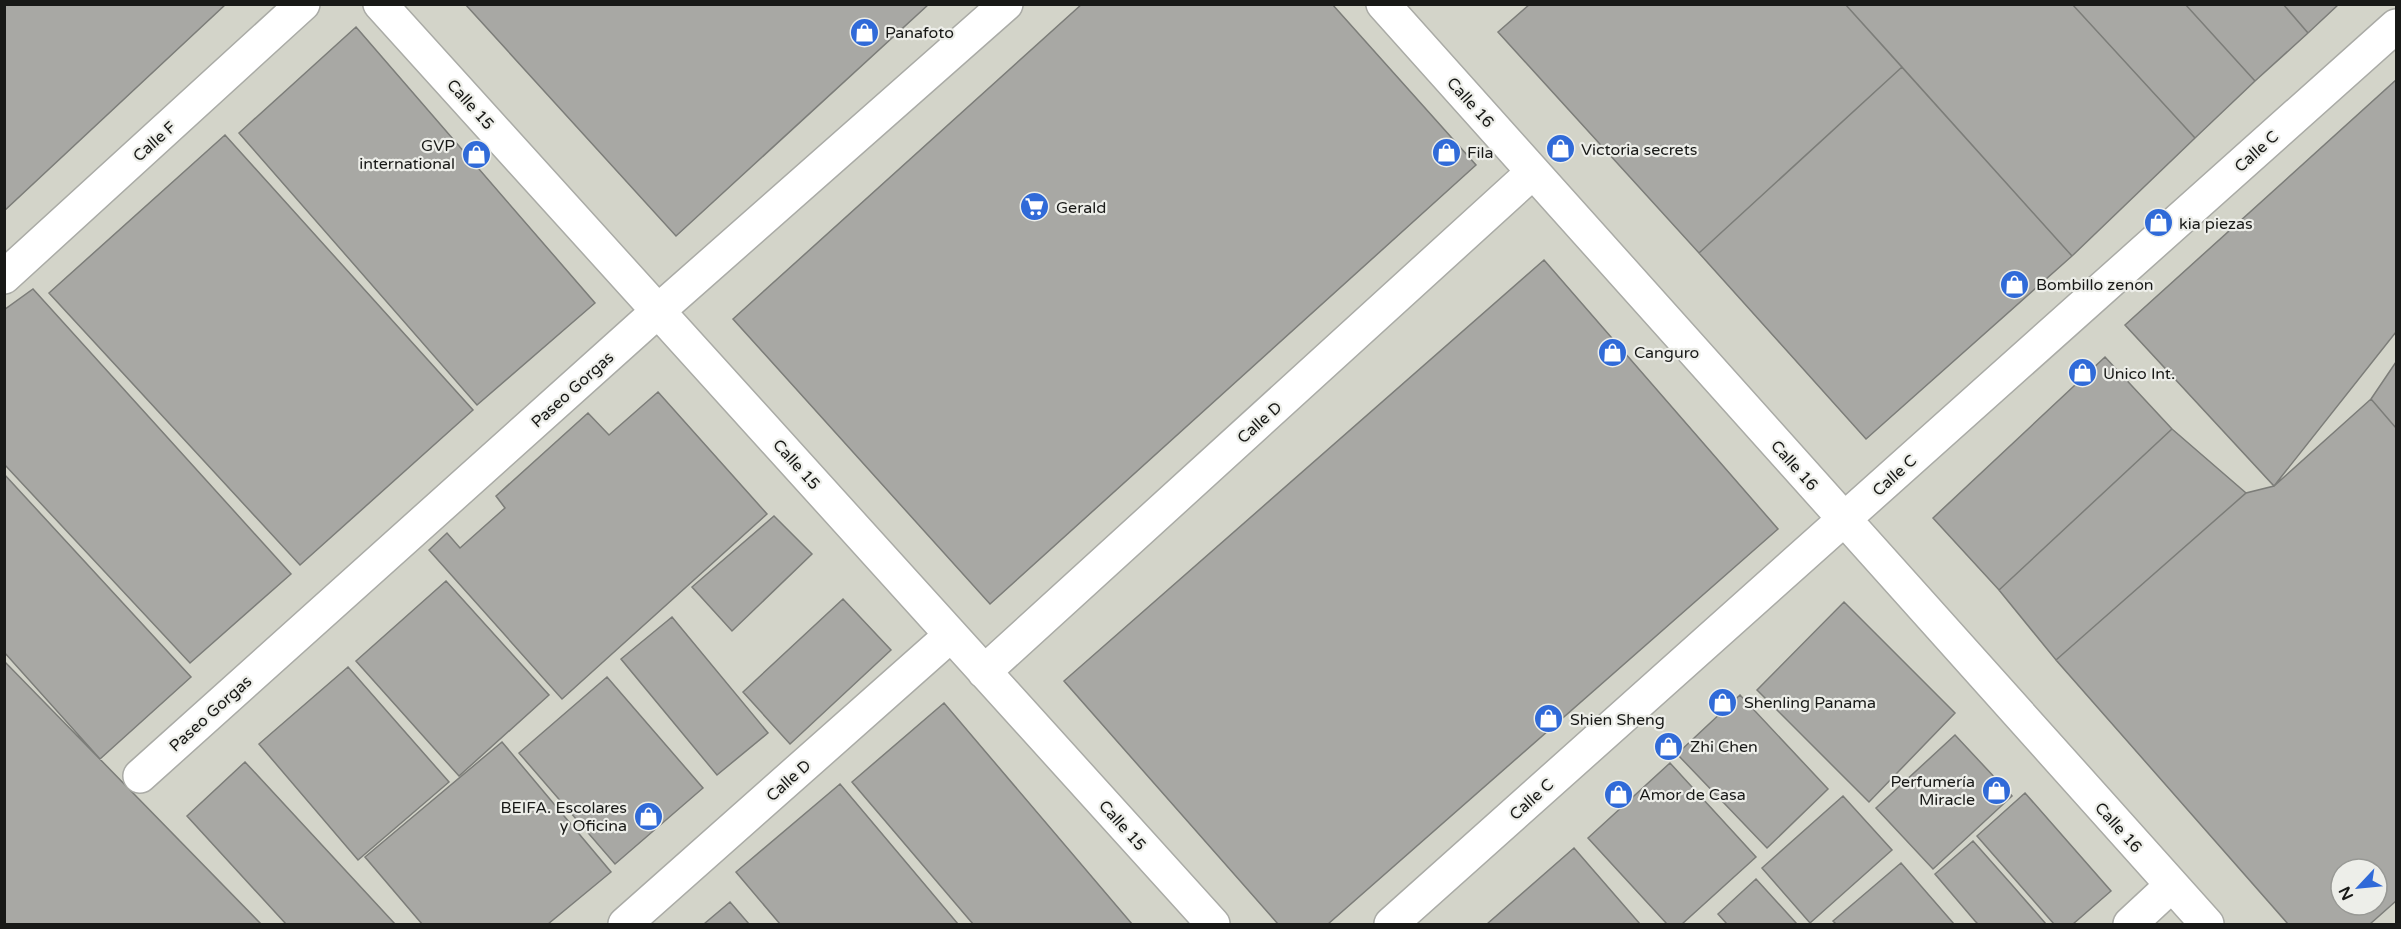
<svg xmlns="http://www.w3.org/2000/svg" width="2401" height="929" font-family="'Varela Round',sans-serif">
	<rect width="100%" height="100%" fill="#e0e1dc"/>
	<path fill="#d3d4c9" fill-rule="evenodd" d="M5,5h2391v919h-2391zM2341,869h36v36h-36z"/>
	<path fill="#a8a8a4" stroke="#7c7d79" stroke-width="1.5" fill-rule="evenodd" d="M4,4h222l-222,207z
		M465,4h464l-253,232z
		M1082,4h250l144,161 -486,439 -257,-285z
		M1530,4h315l57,63 -203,186 -201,-221z
		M1845,4h227l123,134 -123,118z
		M2072,4h113l70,77 -60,57z
		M2185,4h98l25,29 -53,48z
		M2283,4h56l-31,29z
		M356,27l239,276 -118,102 -238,-272z
		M1902,67l170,189 -206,183 -167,-186z
		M2396,80v252l-122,154 -149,-161z
		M225,135l248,275 -173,155 -251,-272z
		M1544,260l234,269 -450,395h-50l-214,-243z
		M33,289l258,285 -101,89 -186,-199v-154z
		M2105,357l67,72 -173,161 -66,-72z
		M2396,362v66l-25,-29z
		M658,392l109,122 -205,185 -133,-149 18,-17 13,15 45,-40 -9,-12 92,-83 21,22z
		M2371,399l25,29v473l-26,23h-82l-232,-264 190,-167 28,-7zM2341,869h36v36h-36z
		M2172,429l74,64 -190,167 -57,-70z
		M4,474l187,203 -91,82 -96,-107z
		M774,516l38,38 -80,77 -40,-44z
		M446,581l103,114 -90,81 -103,-115z
		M843,599l48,51 -101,94 -47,-52z
		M1844,602l111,111 -86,89 -112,-112z
		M672,617l96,116 -51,42 -96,-116z
		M4,661l257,263h-257z
		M348,667l101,115 -91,78 -99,-116z
		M607,677l96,111 -88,76 -96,-111z
		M1740,695l88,94 -61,59 -90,-94z
		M944,703l188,221h-159l-121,-142z
		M1955,735l57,61 -79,73 -57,-61z
		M502,742l109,130 -63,52h-126l-57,-67z
		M245,762l150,162h-109l-99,-108z
		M1670,763l86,94 -74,67h-15l-79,-86z
		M840,784l118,140h-178l-44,-52z
		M2025,793l86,98 -38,33h-19l-77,-88z
		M1843,796l49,54 -82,73 -48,-55z
		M1973,841l39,44 34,39h-68l-3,-3 -40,-47z
		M1574,848l66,76h-153z
		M1901,863l53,61h-118l-3,-3z
		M1756,879l41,45h-70l-9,-10z
		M730,902l19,22h-45z"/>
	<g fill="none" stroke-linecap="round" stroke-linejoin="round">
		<defs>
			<path id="minor" d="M380,4l833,920
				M1383,4l824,920
				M4,277l299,-273
				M984,672l549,-500
				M140,776l518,-465 348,-307
				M625,924l326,-289
				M1391,924l1005,-898
				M2130,924l42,-39"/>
		</defs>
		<use href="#minor" stroke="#aaaba6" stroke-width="36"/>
		<use href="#minor" stroke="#fff" stroke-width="33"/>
	</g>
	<defs>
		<symbol id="shop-disc" viewBox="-11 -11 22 22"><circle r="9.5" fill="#306ad8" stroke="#edeee9"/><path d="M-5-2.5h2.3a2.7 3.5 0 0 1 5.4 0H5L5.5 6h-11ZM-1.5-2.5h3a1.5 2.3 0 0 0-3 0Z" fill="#fff"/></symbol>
		<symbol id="supermarket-disc" viewBox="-11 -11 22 22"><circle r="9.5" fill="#306ad8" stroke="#edeee9"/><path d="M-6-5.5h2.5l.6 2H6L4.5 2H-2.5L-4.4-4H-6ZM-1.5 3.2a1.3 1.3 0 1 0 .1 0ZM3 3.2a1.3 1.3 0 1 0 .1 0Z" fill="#fff"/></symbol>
	</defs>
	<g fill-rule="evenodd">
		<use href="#shop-disc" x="848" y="16" width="33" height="33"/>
		<use href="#shop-disc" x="1544" y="132" width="33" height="33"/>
		<use href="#shop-disc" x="1430" y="136" width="33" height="33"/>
		<use href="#shop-disc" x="460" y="138" width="33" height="33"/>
		<use href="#supermarket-disc" x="1018" y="190" width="33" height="33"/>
		<use href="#shop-disc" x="2142" y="206" width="33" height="33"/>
		<use href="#shop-disc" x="1998" y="268" width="33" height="33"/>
		<use href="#shop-disc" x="1596" y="336" width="33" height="33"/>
		<use href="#shop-disc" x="2066" y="356" width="33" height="33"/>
		<use href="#shop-disc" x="1706" y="686" width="33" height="33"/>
		<use href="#shop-disc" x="1532" y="702" width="33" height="33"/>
		<use href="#shop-disc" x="1652" y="730" width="33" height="33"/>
		<use href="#shop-disc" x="1980" y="774" width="33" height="33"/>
		<use href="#shop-disc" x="1602" y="778" width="33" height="33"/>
		<use href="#shop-disc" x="632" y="800" width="33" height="33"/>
	</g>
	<g text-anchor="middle" stroke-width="4.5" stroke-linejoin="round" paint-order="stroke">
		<g font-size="16" fill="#181917" stroke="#edeee9" text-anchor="start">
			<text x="885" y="38">Panafoto</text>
			<text x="455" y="151" text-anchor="end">GVP<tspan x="455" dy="18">international</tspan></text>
			<text x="1581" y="155">Victoria secrets</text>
			<text x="1467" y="158">Fila</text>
			<text x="1056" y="213">Gerald</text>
			<text x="2179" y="229">kia piezas</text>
			<text x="2036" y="290">Bombillo zenon</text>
			<text x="1634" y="358">Canguro</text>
			<text x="2103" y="379">Unico Int.</text>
			<text x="1744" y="708">Shenling Panama</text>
			<text x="1570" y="725">Shien Sheng</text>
			<text x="1690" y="752">Zhi Chen</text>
			<text x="1975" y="787" text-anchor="end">Perfumería<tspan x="1975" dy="18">Miracle</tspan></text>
			<text x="1639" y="800">Amor de Casa</text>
			<text x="627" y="813" text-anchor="end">BEIFA. Escolares<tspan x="627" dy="18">y Oficina</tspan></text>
		</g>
		<g font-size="16" fill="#181917" stroke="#edeee9">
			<text transform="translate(1471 102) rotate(48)" y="6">Calle 16</text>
			<text transform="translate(471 104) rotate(48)" y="6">Calle 15</text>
			<text transform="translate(154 141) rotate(-42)" y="6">Calle F</text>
			<text transform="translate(2256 151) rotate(-42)" y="6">Calle C</text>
			<text transform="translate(572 389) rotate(-42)" y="6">Paseo Gorgas</text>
			<text transform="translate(1259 422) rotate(-42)" y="6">Calle D</text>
			<text transform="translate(797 464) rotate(48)" y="6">Calle 15</text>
			<text transform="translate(1795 465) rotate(48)" y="6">Calle 16</text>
			<text transform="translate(1894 475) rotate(-42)" y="6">Calle C</text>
			<text transform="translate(210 713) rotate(-42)" y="6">Paseo Gorgas</text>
			<text transform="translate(788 780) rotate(-42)" y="6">Calle D</text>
			<text transform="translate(1531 799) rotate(-42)" y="6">Calle C</text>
			<text transform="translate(1123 825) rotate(48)" y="6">Calle 15</text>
			<text transform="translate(2119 827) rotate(48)" y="6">Calle 16</text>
		</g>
	</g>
	<rect width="2401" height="929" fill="none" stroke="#181917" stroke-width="12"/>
	<g transform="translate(2359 887) rotate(244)"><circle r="28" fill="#edeee9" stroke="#989995" stroke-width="1.5"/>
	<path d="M0-4.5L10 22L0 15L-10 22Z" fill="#306ad8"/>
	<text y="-9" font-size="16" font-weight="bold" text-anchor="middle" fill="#181917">N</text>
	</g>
</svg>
